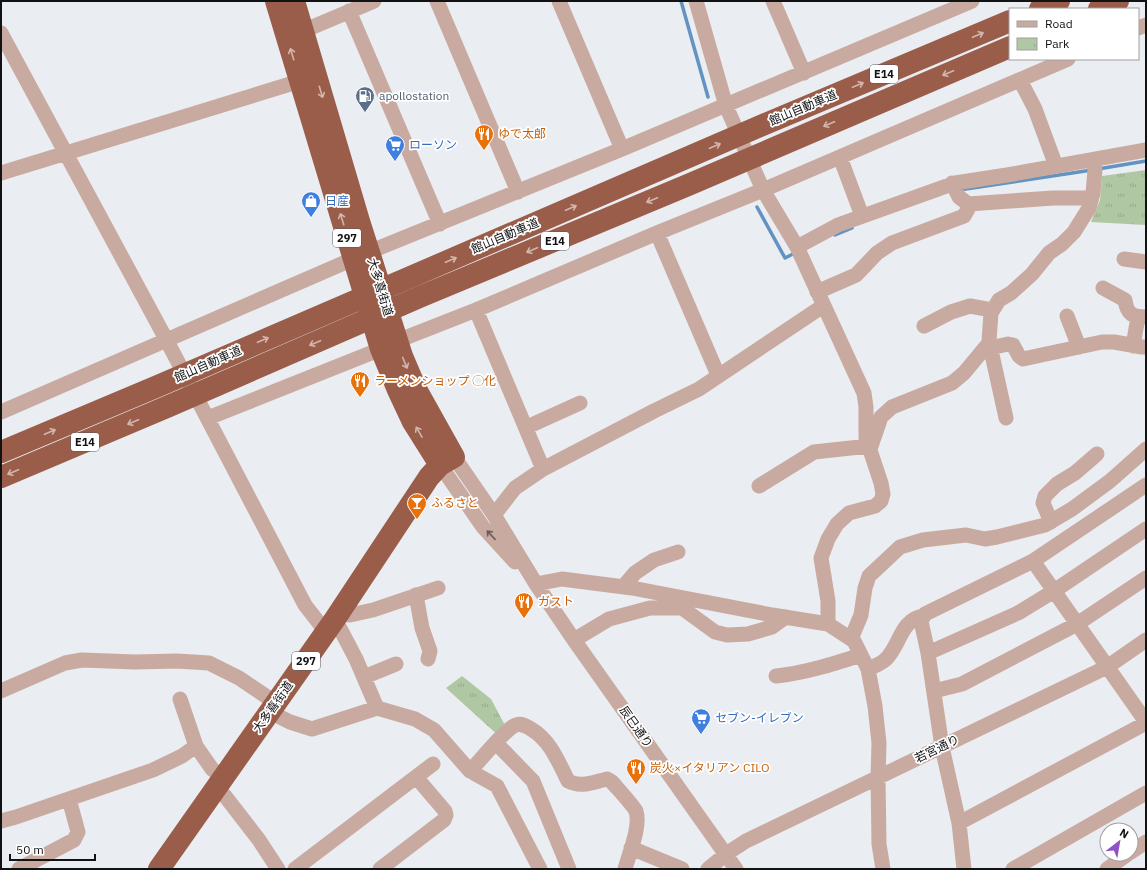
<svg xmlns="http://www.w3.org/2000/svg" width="1147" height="870" font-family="'IBM Plex Sans','Noto Sans JP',sans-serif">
	<defs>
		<pattern id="park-tufts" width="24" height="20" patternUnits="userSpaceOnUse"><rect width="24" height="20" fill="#b0c7a3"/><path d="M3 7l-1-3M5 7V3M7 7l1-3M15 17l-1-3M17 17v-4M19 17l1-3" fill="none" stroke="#96aa8b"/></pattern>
	</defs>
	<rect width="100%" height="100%" fill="#eaedf2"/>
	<path fill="url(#park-tufts)" d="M1146,170v55l-55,-3 9,-22 2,-24z
		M462,676l29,23 17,32 -7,7 -55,-50z"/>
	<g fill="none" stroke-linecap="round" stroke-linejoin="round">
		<path stroke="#6393c0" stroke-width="3.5" d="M681,1l27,96
			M1098,169l48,-8
			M959,190l133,-20
			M757,207l28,51 10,-5
			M835,235l17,-7"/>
		<path stroke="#c9aaa1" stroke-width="15" d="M437,1l81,191
			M559,1l63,148
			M696,1l30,105 37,84 34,57 67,146 2,14v31l15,45 2,11 -2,7 -6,5 -26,7 -12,11 -9,15 -7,19 7,43v23
			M773,1l31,72
			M349,11l91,213
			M1138,28l8,-3
			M303,31l71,-30
			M1,33l166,308 138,264 21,27
			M1020,80l15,29 21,57
			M840,157l22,59
			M1,173l299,-92
			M952,183l7,14 9,7 85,-6h38
			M657,233l61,142
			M797,247l41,-22 117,-42 52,-8 139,-25
			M1124,259l22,3
			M1103,288l22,12c2,14 7,17 21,17
			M817,292l39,-17 21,-22 15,-10 72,-27 7,-12
			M476,310l67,159
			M1067,316l12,31
			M924,326l27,-14 19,-6 22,4
			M397,341l79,-31 181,-77 106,-43 305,-131
			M1133,346l5,-29
			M990,348l18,-4 5,1 6,11 4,3 79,-17h12l28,5h4
			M1,412l368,-160 253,-103 350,-148
			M208,418l173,-69
			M1006,418l-17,-77 2,-28 8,-13 12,-7 10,-9 11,-10 17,-21 13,-9 12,-12 15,-24 4,-15 2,-23 -2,-10
			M527,427l53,-24
			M870,449l11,-32 11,-10 60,-24 12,-10 25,-30
			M454,457l40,58 42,69 38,56 162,229
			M440,465l43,62 32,35
			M759,486l55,-34 55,-6
			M494,515l21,-27 28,-19 111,-58 45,-22 124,-83
			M1051,522l-8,-19 2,-7 12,-12 18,-11 22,-19
			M1033,561l113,161
			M536,584l26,-5 70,9 140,27 56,9 26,17 14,28 7,37 4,37 -1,35 1,66 4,25
			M623,587l12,-14 19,-13 24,-8
			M416,595l6,33 8,23 -2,8
			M339,613l11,2 23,-5 65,-22
			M335,619l21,40 21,49 38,11 19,11 36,41 27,15 43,83
			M851,639l10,-24 4,-27 4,-12 31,-29 23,-7 43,-5 19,4 12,-2 48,-12 27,-16 38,-28 36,-32
			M574,640l35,-21 41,-11h32l33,24 12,3 21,-1 24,-7 14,-10
			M928,653l90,-40 36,-22 92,-62
			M868,669c5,-2 12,-5 17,-9 15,-13 15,-41 39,-44
			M776,676c29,-3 57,-12 85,-21
			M364,677l32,-13
			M1,691l64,-28 17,-3 53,2 42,-1 32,2 30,15 37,25
			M934,691l28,-7 115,-60 69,-46
			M180,699l16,47 16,23 12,9
			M270,712l20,10 22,7 65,-21
			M496,743l37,38 36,88
			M470,771c9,-9 36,-43 46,-46 6,-2 10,1 15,4 19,11 27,32 37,52 13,7 25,1 39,-2l5,3c6,7 20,22 24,29 5,15 -7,43 -11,58
			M216,788l9,8 34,44 19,29
			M1,821l15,-4 137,-47 29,-14 14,-10
			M959,823l187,-100
			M631,848l51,21
			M1131,852l15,-10
			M19,869l55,-29 4,-8 -9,-33
			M295,869l138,-105
			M380,869l64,-49 2,-5 -1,-4 -29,-34
			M708,869l18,-15 20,-13 361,-174 39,-27
			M964,869l-5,-46 -17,-76 -14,-94 -7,-32 4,-7 108,-53 113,-76
			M1013,869l133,-76
			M1107,869l21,-15"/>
		<path stroke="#9a5d4a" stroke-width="22" d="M276,1l105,348 17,41 15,32 27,43
			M1040,9l19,-8
			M1099,9l19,-8
			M1,452l157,-66 600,-259 252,-106
			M1,477l168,-71 253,-110 266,-111 322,-138
			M159,869l176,-250 94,-142 11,-12 14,-8 -38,-68 -14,-33 -43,-135 -65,-220"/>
	</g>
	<defs><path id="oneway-shaft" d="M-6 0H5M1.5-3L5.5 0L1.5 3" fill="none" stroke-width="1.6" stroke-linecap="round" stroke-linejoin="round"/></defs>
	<g stroke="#d2b6ae">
		<use href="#oneway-shaft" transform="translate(978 35) rotate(-23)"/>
		<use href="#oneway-shaft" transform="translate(292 54) rotate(-107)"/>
		<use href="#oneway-shaft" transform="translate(948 73) rotate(157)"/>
		<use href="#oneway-shaft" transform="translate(858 85) rotate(-23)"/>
		<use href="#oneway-shaft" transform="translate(321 92) rotate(73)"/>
		<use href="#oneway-shaft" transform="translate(829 124) rotate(157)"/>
		<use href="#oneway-shaft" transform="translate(715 146) rotate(-23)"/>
		<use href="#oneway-shaft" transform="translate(652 200) rotate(157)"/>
		<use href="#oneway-shaft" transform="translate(571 208) rotate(-23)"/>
		<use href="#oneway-shaft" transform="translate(342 219) rotate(-107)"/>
		<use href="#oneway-shaft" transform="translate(532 250) rotate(157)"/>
		<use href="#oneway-shaft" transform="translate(451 260) rotate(-23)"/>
		<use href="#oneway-shaft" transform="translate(263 340) rotate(-23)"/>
		<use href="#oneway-shaft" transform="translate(315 343) rotate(157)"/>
		<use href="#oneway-shaft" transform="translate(405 363) rotate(68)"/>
		<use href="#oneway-shaft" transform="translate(133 422) rotate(157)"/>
		<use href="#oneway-shaft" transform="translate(50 432) rotate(-23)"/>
		<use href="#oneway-shaft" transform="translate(419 432) rotate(-120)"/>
		<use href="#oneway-shaft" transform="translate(13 472) rotate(157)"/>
	</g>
	<use stroke="#6d5e5a" href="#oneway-shaft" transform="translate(491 535) rotate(-133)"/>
	<defs>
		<symbol id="fuel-pin" viewBox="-11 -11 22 30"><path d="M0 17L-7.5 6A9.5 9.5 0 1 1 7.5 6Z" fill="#5c6f8a" stroke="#fff"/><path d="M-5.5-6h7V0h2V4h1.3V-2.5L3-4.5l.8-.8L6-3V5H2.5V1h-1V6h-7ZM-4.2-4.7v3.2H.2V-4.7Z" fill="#fff"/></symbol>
		<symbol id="restaurant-pin" viewBox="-11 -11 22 30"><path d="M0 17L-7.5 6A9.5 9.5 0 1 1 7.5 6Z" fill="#e8710a" stroke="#fff"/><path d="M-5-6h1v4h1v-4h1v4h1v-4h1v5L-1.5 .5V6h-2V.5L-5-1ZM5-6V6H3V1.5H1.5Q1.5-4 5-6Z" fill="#fff"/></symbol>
		<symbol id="supermarket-pin" viewBox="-11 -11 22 30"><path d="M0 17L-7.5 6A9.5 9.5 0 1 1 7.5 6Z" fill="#3f7fe0" stroke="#fff"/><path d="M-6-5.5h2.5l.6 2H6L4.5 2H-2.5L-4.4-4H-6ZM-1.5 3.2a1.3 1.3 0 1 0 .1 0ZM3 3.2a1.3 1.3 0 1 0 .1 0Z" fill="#fff"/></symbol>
		<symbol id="shop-pin" viewBox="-11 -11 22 30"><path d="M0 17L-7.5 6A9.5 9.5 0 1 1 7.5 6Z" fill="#3f7fe0" stroke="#fff"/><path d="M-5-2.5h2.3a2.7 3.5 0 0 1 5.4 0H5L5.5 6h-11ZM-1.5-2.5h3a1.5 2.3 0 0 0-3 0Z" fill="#fff"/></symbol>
		<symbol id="bar-pin" viewBox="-11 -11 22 30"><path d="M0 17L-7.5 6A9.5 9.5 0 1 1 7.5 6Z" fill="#e8710a" stroke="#fff"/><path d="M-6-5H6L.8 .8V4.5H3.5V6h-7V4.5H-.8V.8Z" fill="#fff"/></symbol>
	</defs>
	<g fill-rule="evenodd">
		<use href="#fuel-pin" x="354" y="85" width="22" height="30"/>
		<use href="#restaurant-pin" x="473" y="123" width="22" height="30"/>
		<use href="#supermarket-pin" x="384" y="134" width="22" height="30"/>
		<use href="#shop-pin" x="300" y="190" width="22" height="30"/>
		<use href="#restaurant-pin" x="349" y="370" width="22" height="30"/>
		<use href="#bar-pin" x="406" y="492" width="22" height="30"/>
		<use href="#restaurant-pin" x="513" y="591" width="22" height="30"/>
		<use href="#supermarket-pin" x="690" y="707" width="22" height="30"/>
		<use href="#restaurant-pin" x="625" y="757" width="22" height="30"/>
	</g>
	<g text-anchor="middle" stroke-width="3.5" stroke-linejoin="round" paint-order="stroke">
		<g fill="#fff" stroke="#58595a" stroke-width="1">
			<rect x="870" y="65" width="28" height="18" rx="3"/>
			<rect x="333" y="229" width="28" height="18" rx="3"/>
			<rect x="541" y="232" width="28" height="18" rx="3"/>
			<rect x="71" y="433" width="28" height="18" rx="3"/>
			<rect x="292" y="652" width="28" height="18" rx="3"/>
		</g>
		<g font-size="11" font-weight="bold" fill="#111214">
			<text x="884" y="78">E14</text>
			<text x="347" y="242">297</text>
			<text x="555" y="245">E14</text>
			<text x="85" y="446">E14</text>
			<text x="306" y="665">297</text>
		</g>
		<g font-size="12" fill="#4e5e75" stroke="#fff" text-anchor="start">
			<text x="379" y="100">apollostation</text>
		</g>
		<g font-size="12" fill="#111214" stroke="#fff">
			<text transform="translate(803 108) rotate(-23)" y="4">館山自動車道</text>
			<text transform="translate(505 236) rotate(-23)" y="4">館山自動車道</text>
			<text transform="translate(380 287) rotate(73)" y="4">大多喜街道</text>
			<text transform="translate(208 364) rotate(-24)" y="4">館山自動車道</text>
			<text transform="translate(273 707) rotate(-55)" y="4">大多喜街道</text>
			<text transform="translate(636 727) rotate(55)" y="4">辰巳通り</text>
			<text transform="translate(937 749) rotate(-26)" y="4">若宮通り</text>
		</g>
		<g font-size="12" fill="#c56008" stroke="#fff" text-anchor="start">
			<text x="498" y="138">ゆで太郎</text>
			<text x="374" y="385">ラーメンショップ ◯化</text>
			<text x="431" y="507">ふるさと</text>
			<text x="538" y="606">ガスト</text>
			<text x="650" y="772">炭火×イタリアン CILO</text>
		</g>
		<g font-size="12" fill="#366cbe" stroke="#fff" text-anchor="start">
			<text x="409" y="149">ローソン</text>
			<text x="325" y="205">日産</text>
			<text x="715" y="722">セブン-イレブン</text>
		</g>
	</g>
	<rect width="1147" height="870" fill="none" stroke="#111214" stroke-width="4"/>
	<rect x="1009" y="8" width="130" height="52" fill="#ffffff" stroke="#a0a0a1"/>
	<rect x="1017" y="21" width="20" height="6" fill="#c9aaa1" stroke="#a0a0a1"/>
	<text x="1045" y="28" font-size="12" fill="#111214">Road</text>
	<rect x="1017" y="38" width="20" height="12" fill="url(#park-tufts)" stroke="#a0a0a1"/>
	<text x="1045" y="48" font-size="12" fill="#111214">Park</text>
	<g transform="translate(1119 842) rotate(31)"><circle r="19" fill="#ffffff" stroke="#a0a0a1"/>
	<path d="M0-3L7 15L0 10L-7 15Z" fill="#9151c6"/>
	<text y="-6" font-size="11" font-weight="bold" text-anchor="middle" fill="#111214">N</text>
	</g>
	<path d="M10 854v6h85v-6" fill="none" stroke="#111214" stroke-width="2"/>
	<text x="16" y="854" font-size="12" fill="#111214" stroke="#ffffff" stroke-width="3" paint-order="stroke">50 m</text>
</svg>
